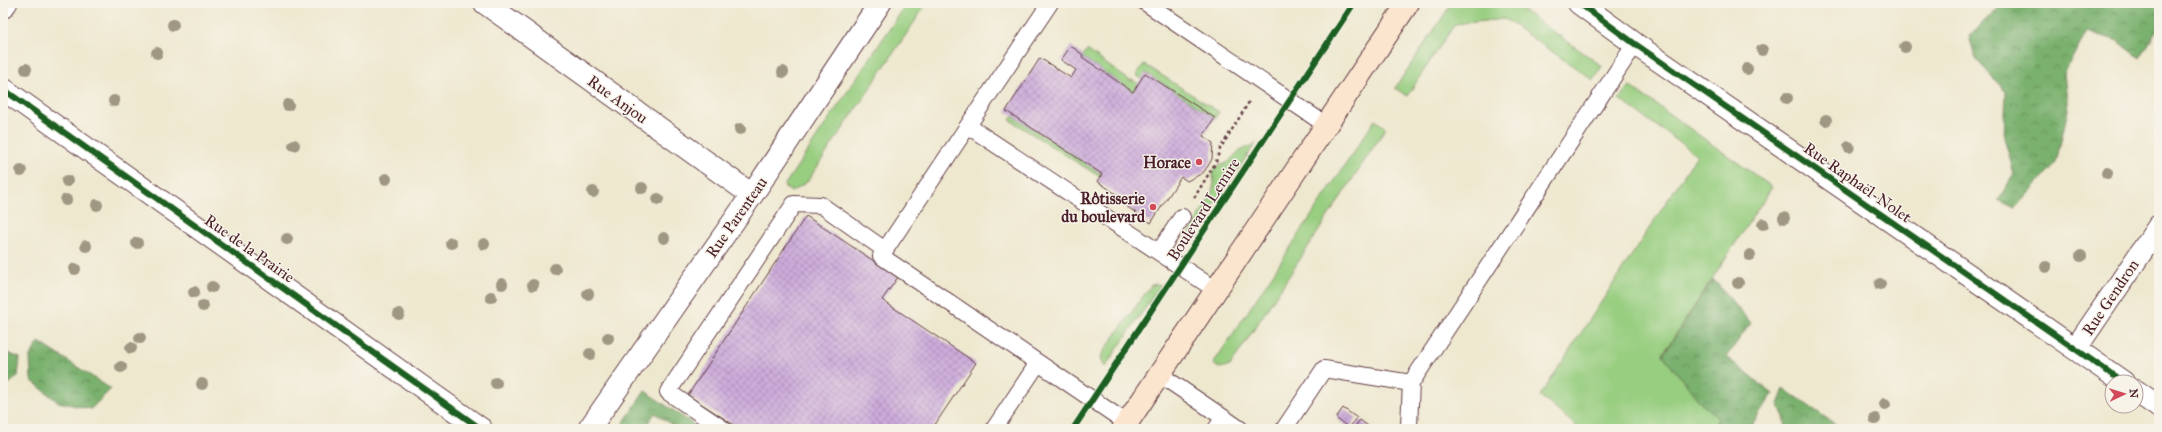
<svg xmlns="http://www.w3.org/2000/svg" width="2162" height="432" font-family="'IM FELL Great Primer',serif">
	<defs>
		<pattern id="forest-crowns" width="20" height="18" patternUnits="userSpaceOnUse"><rect width="20" height="18" fill="#7ab16e"/><path d="M2 6a3 3 0 1 1 6 0M12 15a3 3 0 1 1 6 0" fill="none" stroke="#668f5b"/></pattern>
		<pattern id="building-cross-hatch" width="8" height="8" patternUnits="userSpaceOnUse"><rect width="8" height="8" fill="#cdacdb"/><path d="M0 0l8 8M0 8l8-8" fill="none" stroke="#a88bb2"/></pattern>
	</defs>
	<rect width="100%" height="100%" fill="#f7f3e8"/>
	<filter id="ink" filterUnits="userSpaceOnUse"><feTurbulence type="fractalNoise" baseFrequency=".025" numOctaves="2"/><feDisplacementMap in="SourceGraphic" scale="8" xChannelSelector="R" yChannelSelector="G"/><feConvolveMatrix kernelMatrix="1 2 1 2 8 2 1 2 1" color-interpolation-filters="sRGB"/></filter>
	<filter id="wash" filterUnits="userSpaceOnUse"><feTurbulence type="fractalNoise" baseFrequency=".012" numOctaves="4" result="noise"/><feDisplacementMap in="SourceGraphic" scale="16" xChannelSelector="R" yChannelSelector="G"/><feGaussianBlur stdDeviation="0.9" result="paint"/><feColorMatrix in="noise" values="0 0 0 0 0 0 0 0 0 0 0 0 0 0 0 0 0 1.4 0 .05"/><feComposite in="paint" operator="in"/></filter>
	<g filter="url(#wash)">
		<rect width="100%" height="100%" fill="#eee8cf"/>
		<path fill="#98ce80" stroke="#717656" d="M907,3h20l-120,179 -16,10 -7,-6z
			M1452,3h61l89,63 -9,14 -88,-61 -50,5 -48,72 -12,-8z
			M1087,50l43,31 2,-1 7,4 -6,8 -51,-35z
			M1144,64l75,48 -4,6 -69,-45 -4,6 -6,-4z
			M1630,86l142,101 -109,167 37,48 18,16 -4,11h-134l-40,-33 157,-241 -78,-56z
			M1013,116l89,58 -2,3 -90,-57z
			M1375,120l11,8 -156,238 -11,2 -6,-4z
			M1256,143l-62,91 -2,3 -2,-4c6,-13 31,-47 22,-58l4,-8 11,-4 11,-11z
			M1156,284l5,1 -56,82 -4,-7 1,-6 49,-69z"/>
		<path fill="url(#forest-crowns)" stroke="#62684c" d="M2000,3h159v24l-19,31 -22,-17 -31,-10 -23,42 4,37 -12,53 -41,45 -17,-8 16,-26 -10,-37 2,-45 -31,-34 -6,-22 28,-27z
			M1713,279l38,44 -25,34 47,37 -24,35h-35l4,-11 -18,-16 -37,-47z
			M39,342l72,47 -20,20 -33,-7 -27,-22 -1,-24z
			M3,351l17,7 -2,18 -15,13z
			M1784,389l57,39v1h-55l-2,-12 -6,-13z
			M645,391l3,2 52,36h-22l-23,-16 -11,16h-25z"/>
		<g id="blocks">
			<path fill="url(#building-cross-hatch)" d="M1071,46l12,9 -1,2 51,35 12,-19 70,45 -12,18 10,7 -1,16 -4,7 -5,7 -16,8 -6,-4 -30,46 -25,-17 2,-4 -31,-21 5,-7 -96,-63 34,-53 31,20 5,-8 -15,-10z
				M806,216l92,61 -16,23 94,63 -44,66h-192l-52,-34z
				M1343,408l14,10 -8,10 -13,-10z
				M1360,420l12,9h-19z"/>
		</g>
	</g>
	<g filter="url(#ink)">
		<use href="#blocks" fill-opacity="0" stroke="#633d44" stroke-width="1"/>
		<g fill="none" stroke-linecap="round" stroke-linejoin="round">
			<defs>
				<path id="service" d="M1050,3l-169,253 246,167
					M1146,3l180,122
					M968,126l248,164
					M1159,252l23,-35
					M1159,374l65,44 -8,11
					M1224,418l16,11
					M723,429l-55,-37 126,-188 27,1 64,45
					M994,429l44,-66
					M1284,429l40,-60 87,14
					M1407,429l2,-3 2,-43 224,-339"/>
				<path id="minor" d="M485,3l267,192
					M3,7l3,-4
					M3,89l478,340
					M2076,348l83,-122
					M589,429l163,-234 128,-192"/>
				<path id="tertiary" d="M1579,3l56,41 488,338
					M2136,391l23,16"/>
				<path id="secondary" d="M1123,429l285,-426"/>
			</defs>
			<use href="#service" stroke="#633d44" stroke-width="18"/>
			<use href="#minor" stroke="#633d44" stroke-width="24"/>
			<use href="#tertiary" stroke="#633d44" stroke-width="24"/>
			<use href="#secondary" stroke="#633d44" stroke-width="24"/>
			<path stroke="#633d44" stroke-width="2.5" stroke-dasharray="3 3" stroke-linecap="butt" d="M1194,198l22,-36 4,-13 29,-47"/>
			<use href="#service" stroke="#fff" stroke-width="16"/>
			<use href="#minor" stroke="#fff" stroke-width="22"/>
			<use href="#tertiary" stroke="#fff" stroke-width="22"/>
			<use href="#secondary" stroke="#fbe5cf" stroke-width="22"/>
			<defs>
				<path id="cycleway" d="M1579,3l56,41 488,338
					M3,89l478,340
					M1073,429l281,-426"/>
			</defs>
			<use href="#cycleway" stroke="#f7f3e8" stroke-width="8"/>
			<use href="#cycleway" stroke="#1b5e20" stroke-width="6"/>
		</g>
		<g fill="#a09783">
			<circle cx="173" cy="25" r="6"/>
			<circle cx="1905" cy="47" r="6"/>
			<circle cx="1762" cy="50" r="6"/>
			<circle cx="157" cy="53" r="6"/>
			<circle cx="26" cy="69" r="6"/>
			<circle cx="1747" cy="69" r="6"/>
			<circle cx="783" cy="72" r="6"/>
			<circle cx="1787" cy="98" r="6"/>
			<circle cx="114" cy="101" r="6"/>
			<circle cx="288" cy="105" r="6"/>
			<circle cx="1826" cy="120" r="6"/>
			<circle cx="740" cy="129" r="6"/>
			<circle cx="294" cy="145" r="6"/>
			<circle cx="1849" cy="147" r="6"/>
			<circle cx="21" cy="171" r="6"/>
			<circle cx="2107" cy="173" r="6"/>
			<circle cx="386" cy="179" r="6"/>
			<circle cx="67" cy="181" r="6"/>
			<circle cx="642" cy="188" r="6"/>
			<circle cx="593" cy="192" r="6"/>
			<circle cx="658" cy="199" r="6"/>
			<circle cx="66" cy="200" r="6"/>
			<circle cx="97" cy="205" r="6"/>
			<circle cx="1784" cy="218" r="6"/>
			<circle cx="1763" cy="224" r="6"/>
			<circle cx="664" cy="238" r="6"/>
			<circle cx="287" cy="239" r="6"/>
			<circle cx="137" cy="243" r="6"/>
			<circle cx="451" cy="243" r="6"/>
			<circle cx="484" cy="244" r="6"/>
			<circle cx="86" cy="246" r="6"/>
			<circle cx="1750" cy="255" r="6"/>
			<circle cx="2081" cy="256" r="6"/>
			<circle cx="2046" cy="267" r="6"/>
			<circle cx="75" cy="269" r="6"/>
			<circle cx="555" cy="269" r="6"/>
			<circle cx="1738" cy="283" r="6"/>
			<circle cx="502" cy="284" r="6"/>
			<circle cx="1880" cy="284" r="6"/>
			<circle cx="533" cy="285" r="6"/>
			<circle cx="212" cy="287" r="6"/>
			<circle cx="194" cy="292" r="6"/>
			<circle cx="588" cy="294" r="6"/>
			<circle cx="491" cy="297" r="6"/>
			<circle cx="203" cy="306" r="6"/>
			<circle cx="399" cy="314" r="6"/>
			<circle cx="140" cy="338" r="6"/>
			<circle cx="608" cy="338" r="6"/>
			<circle cx="131" cy="348" r="6"/>
			<circle cx="590" cy="354" r="6"/>
			<circle cx="121" cy="367" r="6"/>
			<circle cx="496" cy="383" r="6"/>
			<circle cx="202" cy="384" r="6"/>
			<circle cx="1885" cy="404" r="6"/>
			<circle cx="1875" cy="419" r="6"/>
		</g>
	</g>
	<g fill="#d1495b" stroke="#f7f3e8" stroke-width="1.5">
		<circle cx="1199" cy="162" r="4"/>
		<circle cx="1153" cy="207" r="4"/>
	</g>
	<g text-anchor="middle" stroke-width="3" stroke-linejoin="round" paint-order="stroke">
		<g font-size="16" fill="#4a1f2b" stroke="#f7f3e8">
			<text transform="translate(618 99) rotate(36)" y="6">Rue Anjou</text>
			<text transform="translate(1858 182) rotate(35)" y="6">Rue Raphaël-Nolet</text>
			<text transform="translate(1203 209) rotate(-57)" y="6">Boulevard Lemire</text>
			<text transform="translate(736 217) rotate(-55)" y="6">Rue Parenteau</text>
			<text transform="translate(250 248) rotate(35)" y="6">Rue de la Prairie</text>
			<text transform="translate(2110 297) rotate(-56)" y="6">Rue Gendron</text>
		</g>
		<g font-size="16" font-weight="bold" fill="#4a1f2b" stroke="#f7f3e8" text-anchor="end">
			<text x="1191" y="168">Horace</text>
			<text x="1145" y="204">Rôtisserie<tspan x="1145" dy="18">du boulevard</tspan></text>
		</g>
	</g>
	<rect width="2162" height="432" fill="none" stroke="#f7f3e8" stroke-width="16"/>
	<g transform="translate(2124 394) rotate(86)"><circle r="19" fill="#f7f3e8" stroke="#b29e9c"/>
	<path d="M0-3L7 15L0 10L-7 15Z" fill="#d1495b"/>
	<text y="-6" font-size="11" font-weight="bold" text-anchor="middle" fill="#4a1f2b">N</text>
	</g>
</svg>
